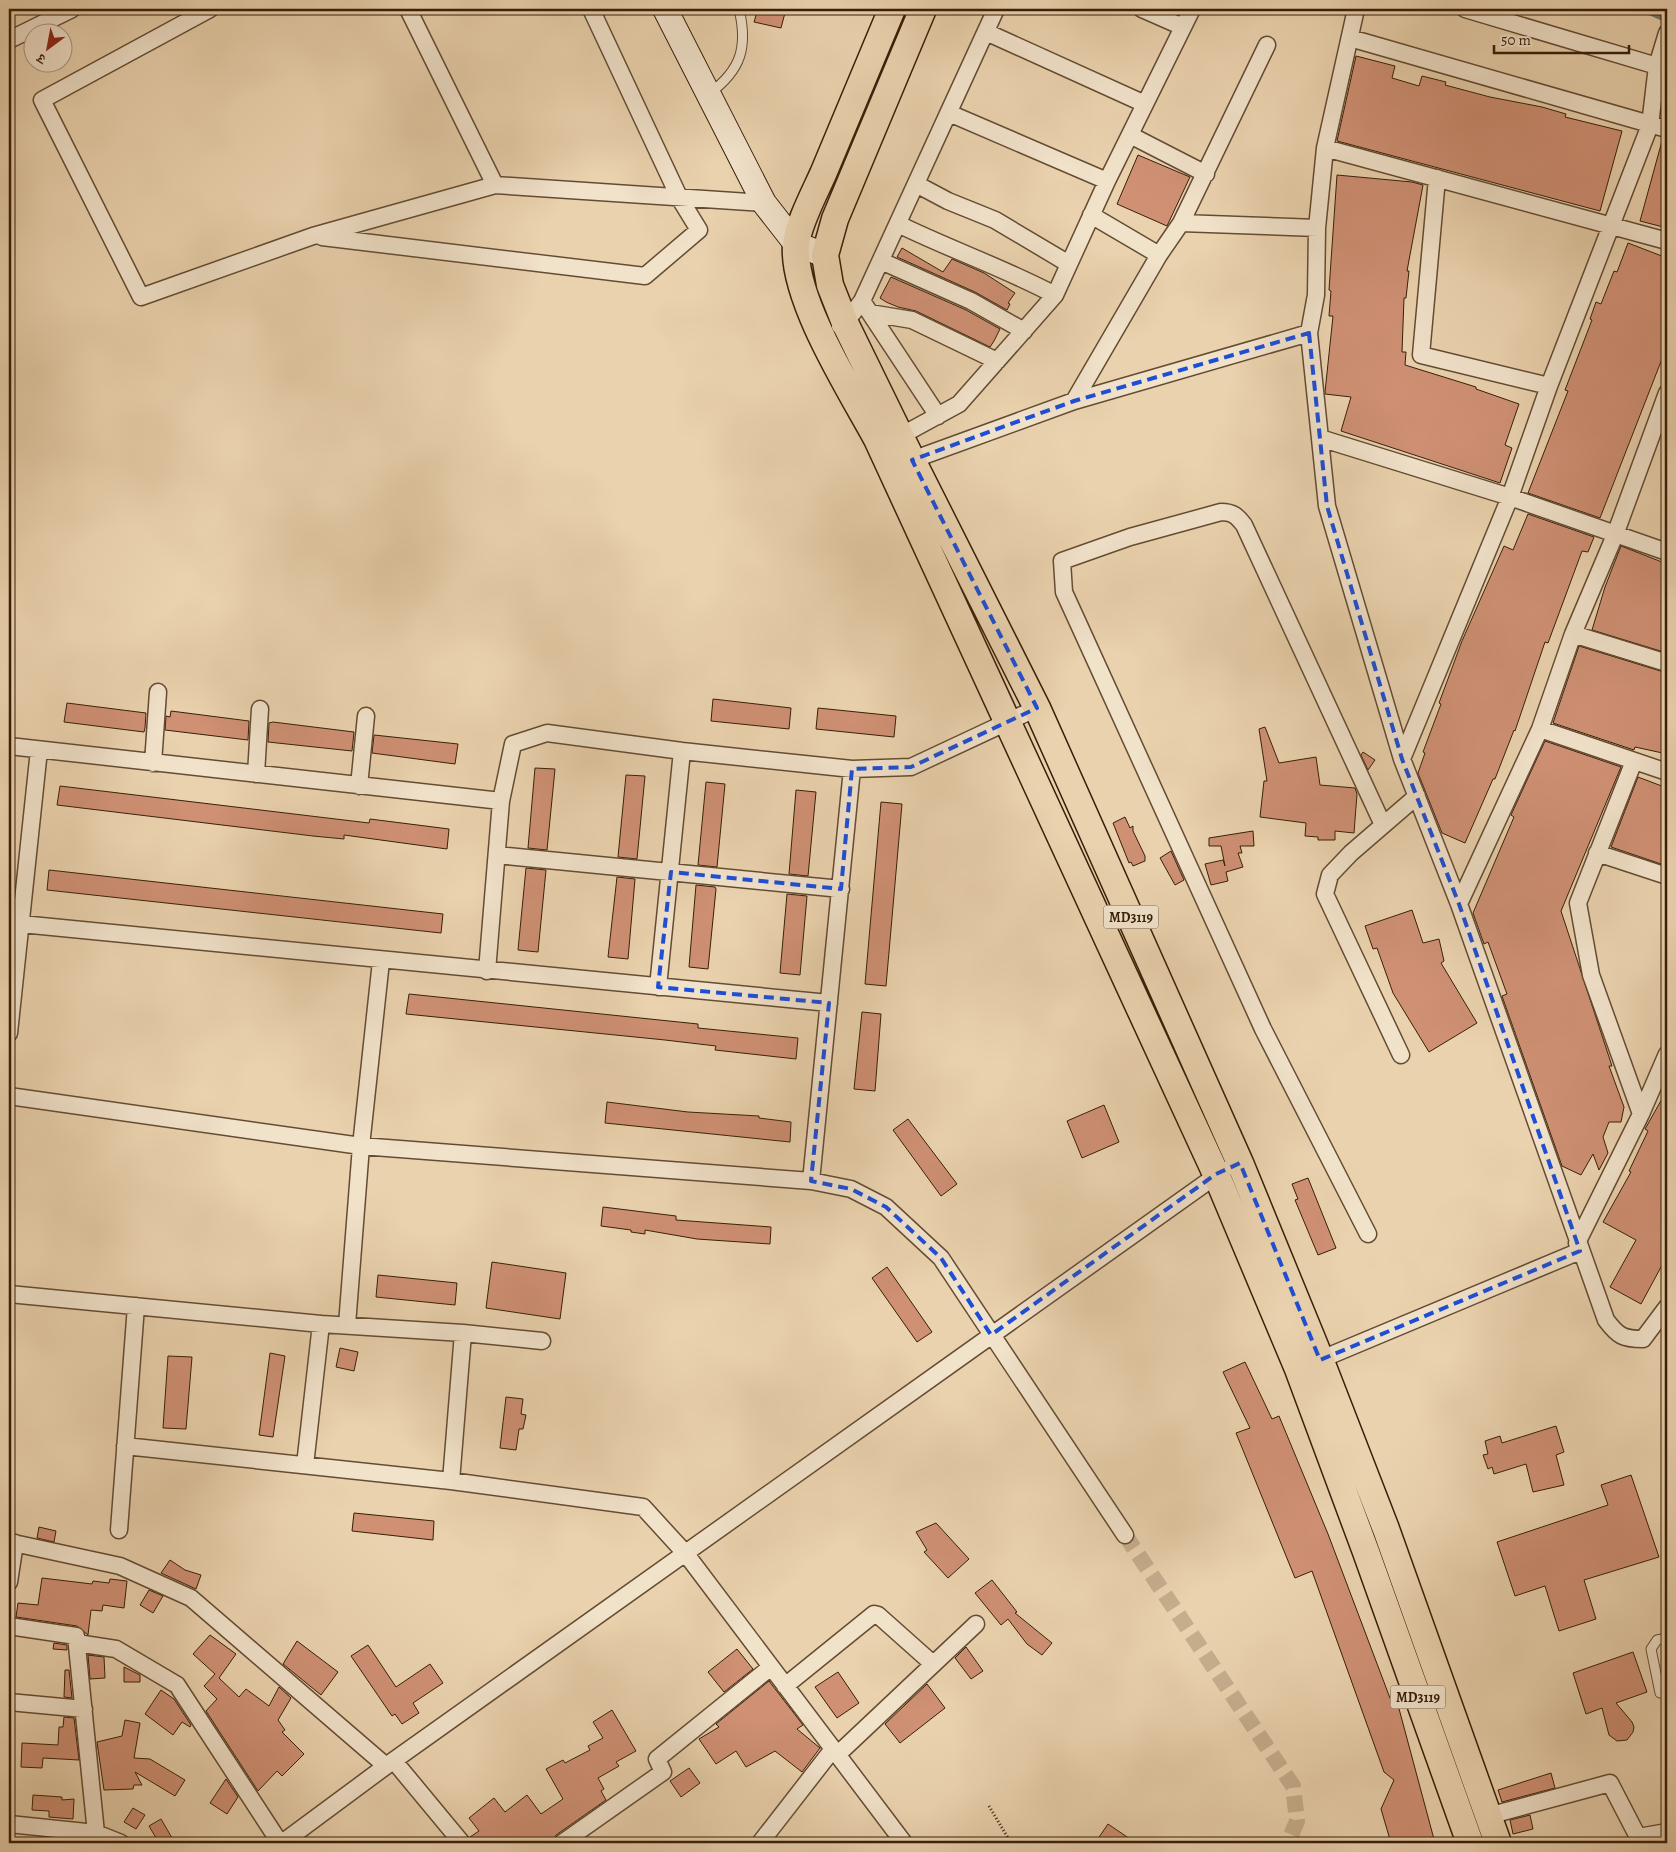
<svg xmlns="http://www.w3.org/2000/svg" width="1676" height="1852" font-family="Alegreya,'Noto Serif Devanagari',serif">
	<rect width="100%" height="100%" fill="#ead2ae"/>
	<filter id="stains"><feTurbulence type="fractalNoise" baseFrequency=".004" numOctaves="4"/><feColorMatrix values="0 0 0 0 .2 0 0 0 0 .09 0 0 0 0 .02 0 0 0 .5 -.17"/></filter>
	<radialGradient id="worn" r=".72"><stop offset=".6" stop-color="#630" stop-opacity="0"/><stop offset="1" stop-color="#630" stop-opacity=".3"/></radialGradient>
	<g fill="none" stroke-linecap="round" stroke-linejoin="round">
		<path stroke="#717b67" stroke-width="5.5" d="M1642,9l25,11"/>
	</g>
	<path fill="#cf9074" stroke="#371f08" d="M758,9h28l-5,19 -27,-6z
		M1356,56l39,10 -3,12 27,8 3,-10 24,6 -1,3 45,12 52,10 24,7 -1,3 57,14 -22,80 -263,-70z
		M1662,141l5,1v86l-27,-7z
		M1138,155l52,22 -23,49 -50,-22z
		M1337,175l75,7 11,3 -16,86h2l-3,27h-2l-2,54h4l-1,13 71,22v2l43,15 -14,41 7,3 -12,35 -159,-52 10,-34 -26,-3v-2l8,-76h-4l2,-25 -2,-1z
		M1628,243l39,15v88l-67,172 -72,-25 40,-102 -3,-1 27,-70 -2,-1 6,-17 5,2 13,-33 3,1z
		M902,248l41,24 9,-13 32,14 31,20 -7,10 2,1 -3,6 -32,-18 -78,-35z
		M891,277l75,33 34,19 -6,12 -4,6 -74,-36 -18,-4 -12,-5 -6,-4z
		M1528,514l66,23 -6,15 -6,-1 -34,92 -3,-1 -30,89 -1,-1 -19,49h-2l-28,64 -23,-10 -24,-60 7,-20 -2,-1 18,-48 -2,-1 23,-62 42,-95 9,4z
		M1621,546l46,18v89l-75,-23 13,-43z
		M1579,646l88,27v81l-32,-7 -1,3 -81,-27z
		M713,699l78,9 -2,21 -78,-8z
		M67,703l79,10 -1,15 -1,4 -80,-10z
		M818,708l78,8 -2,21 -78,-8z
		M171,711l78,10 -1,19 -83,-10 1,-14 4,1z
		M273,722l81,10 -2,19 -84,-9 1,-19z
		M1265,727l14,36 37,-6 4,28 35,3 2,6 -3,39 -19,-2v9h-17v-3l-13,-1 1,-13 -46,-6 4,-36h3l-8,-52z
		M374,735l84,9 -3,20 -83,-11z
		M1545,741l76,26 -60,144 51,155h-3l15,41 -3,15h-12l-6,15 5,16 -9,17 -6,-16 -12,21 -19,-9 -60,-170 5,-2 -19,-52 -4,2 -11,-31 41,-96 -3,-2z
		M1363,752l12,8 -7,10 -7,-15z
		M535,768l20,1 -8,81 -19,-2z
		M626,775l19,1 -8,83 -19,-2z
		M1638,777l29,11v78l-56,-19z
		M706,782l19,2 -8,83 -19,-2z
		M60,786l309,37 1,-4 79,10 -2,20 -103,-14v4l-31,-3 -256,-31z
		M796,790l20,2 -8,84 -19,-2z
		M881,802l21,2 -16,182 -21,-2z
		M1125,817l5,11 3,-2v5l12,25v5l-12,5 -2,-4 -2,1 -16,-40z
		M1253,831l1,15h-14l2,7h-4l5,14 -17,5 2,9 -17,4 -6,-21 18,-4 2,6 -4,-20h-12v-8z
		M1171,851l13,29 -9,5 -15,-27z
		M526,868l20,2 -8,82 -20,-2z
		M49,870l394,44 -2,19 -394,-43z
		M617,877l18,2 -7,80 -20,-2z
		M696,885l19,2 1,2 -8,80 -19,-2z
		M787,894l20,2 -7,79 -20,-2z
		M1412,910l11,33 16,-4 5,22 -3,2 36,60 -48,29 -36,-59 -16,-45 -4,1 -8,-23z
		M409,994l289,30v4l100,10 -2,21 -81,-9 1,-4 -51,-6 -259,-26z
		M862,1012l19,2 -6,77 -21,-2z
		M1667,1090v166l-26,48 -31,-17 26,-47 -33,-18 28,-50 -2,-1 19,-40 -3,-2z
		M607,1102l81,10 71,4v2l32,4 -1,20 -185,-19z
		M1104,1105l15,37 -37,16 -15,-37z
		M908,1119l49,65 -16,12 -48,-66z
		M1308,1178l28,70 -18,7 -23,-55 3,-1 -6,-15z
		M603,1207l73,9v4l95,7 -1,17 -73,-5 -52,-9v4l-14,-2v-2l-30,-4z
		M492,1262l74,11 -6,46 -74,-11z
		M887,1267l45,65 -15,10 -45,-64z
		M378,1275l79,8 -2,22 -79,-8z
		M340,1348l18,4 -4,19 -18,-4z
		M270,1353l15,3 -12,81 -14,-2z
		M168,1356l24,1 -6,72 -23,-1z
		M1245,1362l27,57 7,-3 49,118 65,172 5,-1 37,138h-44l-10,-34 13,-29 -10,-8 -72,-201 -17,7 -59,-145 14,-5 -27,-56z
		M506,1397l17,2 -2,15 5,1 -3,14h-4l-3,21 -16,-2z
		M1556,1426l8,26 -8,3 8,30 -31,7 -7,-28 -32,10 -2,-7 -4,2 -5,-14 5,-1 -3,-13 15,-5 2,7z
		M1631,1475l28,82 -75,23 12,39 -37,12 -14,-45 -30,10 -18,-54 111,-37 -7,-20z
		M354,1513l80,8 -1,19 -81,-9z
		M936,1523l33,36 -21,19 -24,-26 3,-2 -11,-18z
		M39,1527l17,4 -2,11 -17,-4z
		M170,1560l15,10 16,5 -5,14 -35,-16z
		M42,1578l50,6 1,-3 16,2 1,-4 17,2 -3,27 -21,-3 -1,6 -11,-1 -3,25 -11,-9 -61,-9 2,-14 20,2z
		M992,1580l25,32 -2,1 37,30 -10,12 -15,-11 -19,-25 -7,6 -26,-32z
		M149,1590l14,6 -10,17 -13,-8z
		M210,1635l26,19 -17,24 20,19 7,-8 23,17 10,-19 12,11 -13,22 7,10 -3,2 22,22 -22,22 -5,-5 -19,20 -52,-80 11,-12 -13,-13 11,-12 -22,-20z
		M297,1641l41,31 -17,23 -38,-31z
		M54,1643l13,2v5l-14,-1z
		M368,1645l28,42 34,-23 13,19 -30,20 6,10 -17,11 -7,-10 -3,2 -41,-60z
		M966,1647l17,24 -12,8 -16,-21z
		M737,1649l16,20 -29,23 -16,-20z
		M1633,1652l14,40 -31,11 16,19 2,5 -1,5 -6,8 -10,1 -8,-6 -7,-27 -16,6 -13,-41z
		M88,1655l16,2 1,21 -15,1z
		M124,1667l16,8v7h-16z
		M65,1670h4l3,28 -8,-1z
		M838,1672l21,31 -22,15 -22,-31z
		M769,1681l34,44 -6,4 23,19 -18,24 -27,-21 -29,16 -10,-16 -20,13 -17,-25 20,-12 -3,-3z
		M927,1684l18,24 -45,35 -15,-19z
		M161,1690l13,9 17,26 -1,2 -8,-5 -9,13 -28,-21z
		M612,1710l24,41 -20,11 3,4 -21,12 6,11 -3,2 5,9 -50,35 -4,8h-80l-2,-6 9,-6 -10,-13 25,-20 11,14 22,-17 14,19 22,-15 -17,-30 17,-9 2,3 25,-13 -2,-4 15,-8 -10,-16z
		M64,1717l10,1 5,42 -36,-2 -1,10 -21,-1 1,-24 36,2 1,-18h4z
		M125,1720l15,3 -6,35 16,1 35,21 -10,16 -40,-24 7,13h-8l-1,4 -29,1 -7,-48 25,-6z
		M689,1768l11,15 -19,14 -11,-16z
		M1551,1773l4,15 -53,14 -4,-12z
		M226,1779l12,18 -11,17 -17,-11z
		M33,1795l29,2v3l12,-1 -1,20 -24,-2v-6l-17,-1z
		M133,1808l12,7 -9,14 -12,-7z
		M1530,1815l3,14 -20,5 -3,-14z
		M161,1819l14,24h-16l-10,-17z
		M1108,1824l28,19h-41z"/>
	<g fill="none" stroke-linecap="round" stroke-linejoin="round">
		<path stroke="#c6ae8d" stroke-width="16" stroke-dasharray="16 8" stroke-linecap="butt" d="M1125,1535l168,251 4,35 -9,22"/>
		<defs>
			<path id="lane" d="M710,93c31,-23 38,-46 29,-84
				M1660,1693l-9,-44 6,-9 10,-2"/>
			<path id="street" d="M210,9l-168,91 99,197 172,-61 182,-51 269,18
				M408,9l87,176
				M1142,9l41,18
				M1356,9l-31,139 -8,80 -1,67 -7,38 18,173 75,253 57,145 147,416c12,16 17,19 37,19l24,-32
				M1465,9l192,57
				M986,32l159,72
				M1350,38l317,91
				M9,40l63,-31
				M949,113l158,68
				M1130,135l76,39
				M1325,148l342,93
				M1437,178l-16,177 128,31
				M916,184l32,17 47,19 74,44
				M1091,215l68,40
				M1181,223l136,5
				M898,224c51,25 106,44 157,71
				M322,237l323,39 54,-46 -19,-31 -89,-190
				M881,261l90,40 53,30
				M862,301l76,115
				M870,313l42,7 85,41
				M840,326l5,-3 17,-22 134,-292
				M1074,401l85,-146 22,-32 86,-178
				M1320,438l190,59 157,55
				M893,440l66,-36 96,-109 52,-114 85,-172
				M912,460l162,-59 235,-68
				M1573,634l94,29
				M1540,729l127,43
				M9,746l492,55
				M1402,759l108,-262 39,-111 101,-261 7,-59 10,-33
				M1634,761l-56,142 13,72 50,139
				M153,763l5,-71
				M256,774l4,-65
				M359,786l7,-70
				M1597,853l70,23
				M497,855l344,34
				M1459,904l81,-175 33,-95 42,-99 52,-142
				M21,924l808,79
				M487,971l14,-170 12,-57 34,-11 135,18 170,18 59,-2 126,-59
				M658,987l24,-236
				M9,1033l30,-283
				M1401,1055l-76,-161 5,-19 21,-22 66,-57
				M9,1096l352,50 450,35 40,8 35,18 55,51 184,277
				M811,1181l41,-412
				M1368,1234l-105,-205 -199,-437 -2,-31 68,-24 91,-25c12,0 16,4 23,13l139,300
				M1577,1243l64,-129 26,-60
				M9,1294l312,30 142,9 79,8
				M347,1325l14,-179 20,-185
				M1312,1363l268,-112
				M125,1446l326,35 192,26 43,47 218,289
				M305,1465l16,-141
				M451,1481l12,-148
				M119,1530l17,-224
				M9,1542l111,24 71,32 195,168
				M9,1582l6,-39
				M9,1626l67,10 20,197
				M77,1643l39,6 61,36 103,158
				M785,1686l89,-72 4,1 55,49
				M9,1702l75,7
				M837,1755l139,-131
				M394,1761l68,82
				M1488,1816l122,-33 28,54 29,-5
				M9,1824l87,9 25,10
				M282,1843l104,-77 838,-596
				M562,1843l101,-71 -6,-13 114,-92
				M760,1843l73,-94"/>
			<path id="secondary" d="M665,9l99,194 32,41 29,11"/>
			<path id="primary" d="M892,9c-23,55 -46,110 -69,165 -8,18 -26,52 -27,71 -4,54 55,146 81,194l339,735 82,195 68,183 104,291
				M923,9l-88,210 -10,36 5,30 15,38 67,137 125,248 203,455 75,183 71,183 112,314"/>
		</defs>
		<use href="#lane" stroke="#644c32" stroke-width="11"/>
		<use href="#street" stroke="#644c32" stroke-width="19"/>
		<use href="#secondary" stroke="#371f08" stroke-width="26"/>
		<use href="#primary" stroke="#371f08" stroke-width="29"/>
		<path stroke="#371f08" stroke-width="3" stroke-dasharray="1 2.5" stroke-linecap="butt" d="M989,1806l22,37"/>
		<use href="#lane" stroke="#f1e2ca" stroke-width="9"/>
		<use href="#street" stroke="#f1e2ca" stroke-width="16"/>
		<use href="#secondary" stroke="#f1e2ca" stroke-width="24"/>
		<use href="#primary" stroke="#ead2ae" stroke-width="26"/>
	</g>
	<path fill="none" stroke="#1d4ed8" stroke-width="4" stroke-dasharray="10 6" stroke-linejoin="round" d="M1309,333l18,173 75,253 57,145 121,347 -260,109 -80,-197 -24,11 -225,161 -50,-77 -55,-51 -35,-18 -40,-8 18,-178 -171,-16 13,-115 170,17 11,-120 59,-2 126,-59 -125,-248 162,-59z"/>
	<g text-anchor="middle" stroke-width="5" stroke-linejoin="round" paint-order="stroke">
		<g fill="#f1e2ca" stroke="#6f5a42" stroke-width="1">
			<rect x="1103.5" y="905.5" width="55" height="23" rx="4"/>
			<rect x="1390.5" y="1685.5" width="55" height="23" rx="4"/>
		</g>
		<g font-size="14" font-weight="bold" fill="#371f08">
			<text x="1131" y="922">MD3119</text>
			<text x="1418" y="1702">MD3119</text>
		</g>
	</g>
	<rect width="1676" height="1852" fill="none" stroke="#ead2ae" stroke-width="30"/>
	<rect x="10" y="10" width="1656" height="1832" fill="none" stroke="#371f08" stroke-width="2.5"/>
	<rect x="15" y="15" width="1646" height="1822" fill="none" stroke="#371f08"/>
	<g transform="translate(48 48) rotate(212)"><circle r="24" fill="#f1e2ca" stroke="#a7947c"/>
	<path d="M0-4L9 19L0 12L-9 19Z" fill="#8f2418"/>
	<text y="-8" font-size="14" font-weight="bold" text-anchor="middle" fill="#371f08">उ</text>
	</g>
	<path d="M1494 45v8h135v-8" fill="none" stroke="#371f08" stroke-width="2.5"/>
	<text x="1501" y="45" font-size="15" fill="#371f08" stroke="#f1e2ca" stroke-width="4" paint-order="stroke">50 m</text>
	<rect width="100%" height="100%" filter="url(#stains)"/>
	<rect width="100%" height="100%" fill="url(#worn)"/>
</svg>
